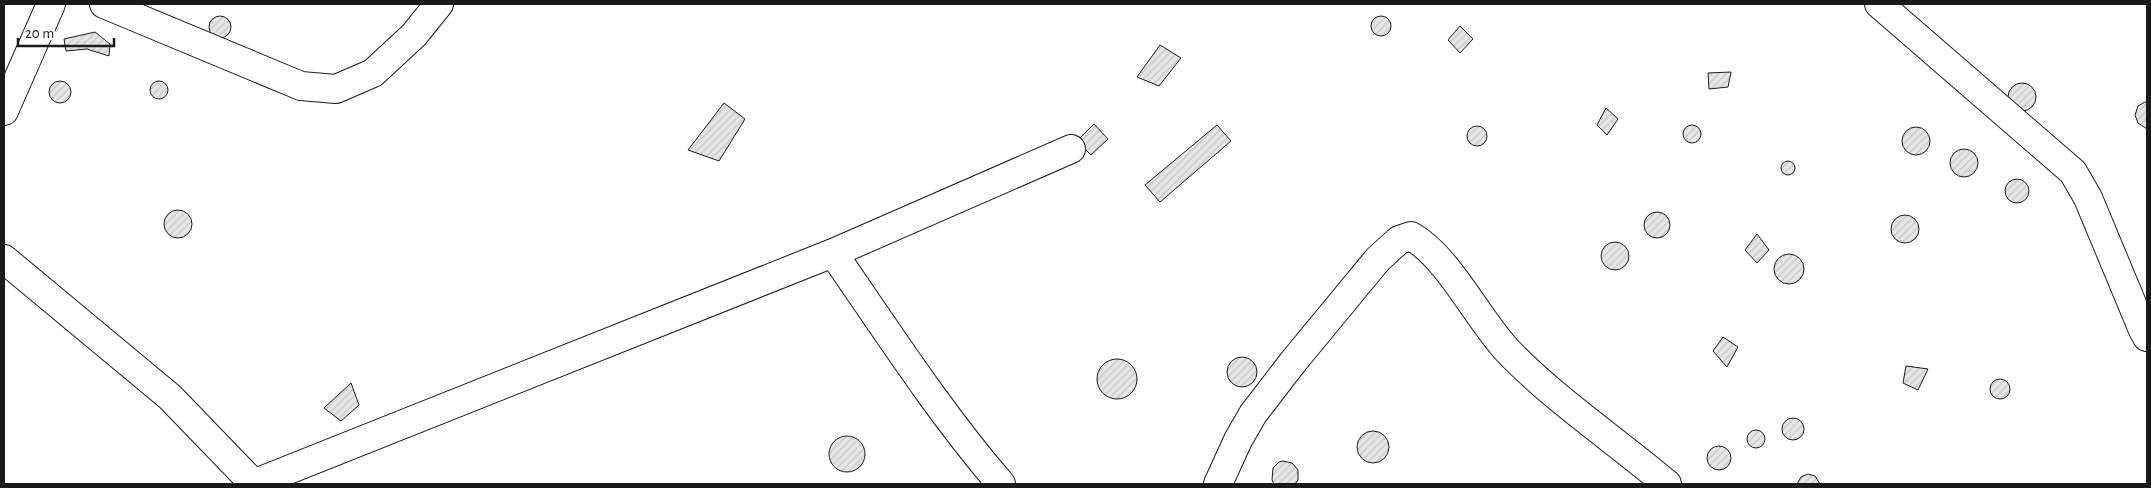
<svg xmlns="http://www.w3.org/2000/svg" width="2151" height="488" font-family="'Alegreya Sans',sans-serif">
	<defs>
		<pattern id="building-hatch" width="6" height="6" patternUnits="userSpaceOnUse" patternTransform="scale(1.25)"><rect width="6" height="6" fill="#e6e6e6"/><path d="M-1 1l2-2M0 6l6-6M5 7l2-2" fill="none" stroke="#c5c5c5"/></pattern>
	</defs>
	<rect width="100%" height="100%" fill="#fff"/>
	<path fill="url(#building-hatch)" stroke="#1a1a1a" d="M209 27a11 11 0 1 1 22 0a11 11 0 1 1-22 0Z
		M1371 26a10 10 0 1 1 20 0a10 10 0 1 1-20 0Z
		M1460,26l13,13 -13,14 -12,-13z
		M95,32l15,12 -1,12 -22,-7 -21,2 -2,-12z
		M1160,45l21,13 -22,28 -22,-9z
		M1731,72l-3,15 -19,2 -1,-16z
		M49 92a11 11 0 1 1 22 0a11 11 0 1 1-22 0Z
		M150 90a9 9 0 1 1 18 0a9 9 0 1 1-18 0Z
		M2008 97a14 14 0 1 1 28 0a14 14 0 1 1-28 0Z
		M2145,102h2v27l-9,-6 -3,-8 3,-9z
		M724,103l21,16 -26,42 -31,-11z
		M1606,108l12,11 -11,16 -10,-10z
		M1094,124l14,15 -17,16 -14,-14z
		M1217,125l14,16 -71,61 -15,-17z
		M1683 134a9 9 0 1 1 18 0a9 9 0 1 1-18 0Z
		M1467 136a10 10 0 1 1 20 0a10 10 0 1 1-20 0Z
		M1902 141a14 14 0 1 1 28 0a14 14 0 1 1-28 0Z
		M1950 163a14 14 0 1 1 28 0a14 14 0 1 1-28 0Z
		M1781 168a7 7 0 1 1 14 0a7 7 0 1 1-14 0Z
		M2005 191a12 12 0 1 1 24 0a12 12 0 1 1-24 0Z
		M164 224a14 14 0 1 1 28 0a14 14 0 1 1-28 0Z
		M1644 225a13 13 0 1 1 26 0a13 13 0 1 1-26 0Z
		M1891 229a14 14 0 1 1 28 0a14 14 0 1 1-28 0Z
		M1757,234l12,16 -12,13 -12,-13z
		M1601 256a14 14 0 1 1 28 0a14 14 0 1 1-28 0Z
		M1774 269a15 15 0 1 1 30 0a15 15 0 1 1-30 0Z
		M1723,337l15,10 -11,20 -14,-16z
		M1227 372a15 15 0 1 1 30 0a15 15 0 1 1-30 0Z
		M1097 379a20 20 0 1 1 40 0a20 20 0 1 1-40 0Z
		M1906,366l22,3 -10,21 -15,-7z
		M1990 389a10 10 0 1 1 20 0a10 10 0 1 1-20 0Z
		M351,383l8,22 -18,16 -17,-13z
		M1782 429a11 11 0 1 1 22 0a11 11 0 1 1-22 0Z
		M1747 439a9 9 0 1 1 18 0a9 9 0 1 1-18 0Z
		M1357 447a16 16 0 1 1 32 0a16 16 0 1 1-32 0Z
		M829 454a18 18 0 1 1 36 0a18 18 0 1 1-36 0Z
		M1707 458a12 12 0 1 1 24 0a12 12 0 1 1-24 0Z
		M1283,461l9,2 6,7v10l-3,4h-21l-2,-4 1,-12 6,-6z
		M1808,474l7,2 5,8h-23l4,-7z"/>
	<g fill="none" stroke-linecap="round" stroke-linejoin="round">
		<defs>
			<path id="street" d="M104,4l197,82 35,3 37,-16 41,-38 25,-31
				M1879,4l194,168 15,26 55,132 4,7
				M4,111l47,-107
				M833,253c54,78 106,159 168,231
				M253,484l580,-231 238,-104
				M1218,484l20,-44 15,-26 40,-52 85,-103 21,-19 12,-4c37,21 65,80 95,113 46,49 109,91 161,135"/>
			<path id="secondary" d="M4,259l166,138 84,87"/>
		</defs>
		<use href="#street" stroke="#1a1a1a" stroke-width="30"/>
		<use href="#secondary" stroke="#1a1a1a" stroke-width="30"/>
		<use href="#street" stroke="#fff" stroke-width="28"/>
		<use href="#secondary" stroke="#fff" stroke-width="28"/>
	</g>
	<rect width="2151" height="488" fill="none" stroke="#1a1a1a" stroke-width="10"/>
	<path d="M18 38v8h96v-8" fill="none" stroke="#1a1a1a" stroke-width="2.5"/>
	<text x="25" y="38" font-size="15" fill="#1a1a1a" stroke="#ffffff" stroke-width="4" paint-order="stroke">20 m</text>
</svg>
